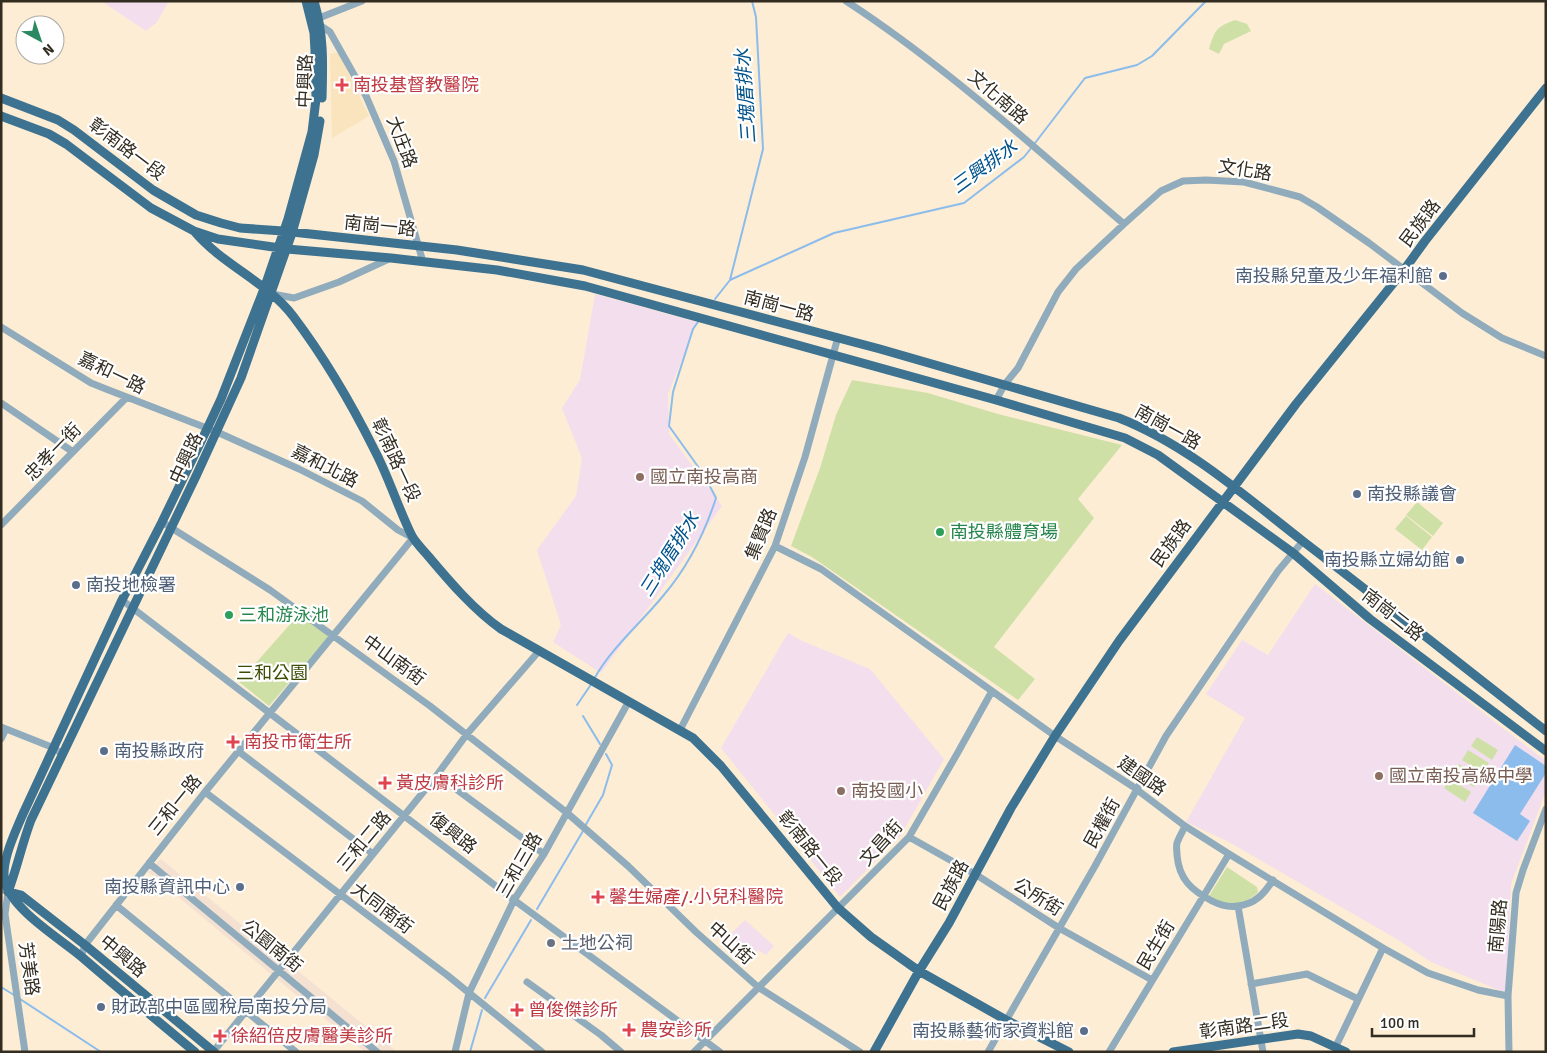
<svg xmlns="http://www.w3.org/2000/svg" width="1547" height="1053" font-family="Signika,'Noto Sans TC',sans-serif">
	<rect width="100%" height="100%" fill="#fcedd4"/>
	<path fill="#f5e1d2" d="M161,859l236,193h-32l-217,-180z"/>
	<path fill="#fae4bd" d="M338,52l31,64 -37,22 -2,-84z"/>
	<path fill="#f3deed" d="M101,1h68l-12,21 -11,9z
		M595,294l102,28 -29,72 1,40 53,72 -121,167 -48,-31 8,-17 -24,-75 39,-54 6,-38 -20,-50 18,-28z
		M1315,584l231,177v30l-35,93 -5,109 -75,-31 -31,-21 -173,-100 -41,-19 59,-104 -39,-24 36,-54 26,15z
		M788,633l12,7 70,29 74,90 -43,76 -61,62 -45,-57 3,-8 -6,-8h-10l-61,-76z
		M745,920l29,26 -8,9 -8,-5 -12,11 -24,-19z"/>
	<path fill="#cfe0a7" d="M1235,20l12,4 4,7 -27,13 -5,10 -10,-5c6,-19 7,-22 26,-29z
		M852,380l76,13 70,21 124,31 -44,54 16,19 -100,129 41,32 -17,21 -206,-143 -21,-11 29,-78 16,-53z
		M1417,502l26,21 -10,13 -27,-21z
		M1406,516l26,21 -10,13 -27,-21z
		M300,613l30,22 -61,71 -30,-24z
		M1477,737l21,13 -6,10 -21,-14z
		M1468,750l21,13 -6,10 -21,-13z
		M1459,764l21,14 -6,9 -21,-13z
		M1450,779l21,13 -6,10 -21,-14z
		M1227,867l30,20 1,5c-8,9 -23,15 -34,12 -5,-2 -11,-6 -15,-8z"/>
	<path fill="#8bbcec" d="M1515,745l31,21v7l-26,41 10,7 -13,20 -44,-28z"/>
	<g fill="none" stroke-linecap="round" stroke-linejoin="round">
		<path stroke="#8bbcec" stroke-width="2" d="M1035,143l50,-65 52,-13 15,-9 54,-55
			M730,280l104,-47 130,-30 60,-46 8,-10
			M715,299l15,-19 33,-131 -7,-132 -4,-16
			M594,679c18,-32 46,-55 69,-83 24,-28 42,-64 53,-98l-12,-23 -35,-49 4,-34 20,-63 5,-7
			M577,705l15,-22
			M583,716l17,28
			M585,826l18,-31 9,-30 -6,-11
			M537,909l46,-78
			M1,987l13,8
			M485,998l46,-78
			M20,999l81,53
			M470,1052l12,-42"/>
		<path stroke="#90abbc" stroke-width="7" d="M846,1c100,65 187,146 278,223
			M314,20l48,-19
			M318,29l3,-3 9,6 36,64 28,65 29,101
			M272,294l22,4 45,-16 52,-24
			M1,327l90,56 15,6 111,43 82,37 63,32 36,29 15,8 -208,254 -120,153 -4,12
			M996,400l9,-16 13,-16 40,-76 18,-23 48,-45 37,-33 22,-10 23,-1 38,2 56,15 17,10 52,36 93,70 40,25 44,18
			M1,403l72,49
			M162,522l108,68 160,116 136,106 62,54 68,66 62,55 102,65
			M1,525l125,-127
			M775,546l46,23 234,167 77,50 53,40 44,28 154,94 45,25 50,17 30,6
			M122,600l392,300 206,152
			M1,727l53,21 8,6
			M680,730l95,-184 30,-89 33,-120
			M1,739l5,-10
			M238,751l135,103
			M437,775l107,79
			M205,792l242,183 95,77
			M1185,826c-2,5 -6,11 -8,17 -1,4 0,8 0,12 2,24 14,35 35,46 8,4 16,7 26,5 17,-2 26,-12 35,-26
			M909,837l66,37 84,54 93,52
			M149,863l228,189
			M1,889l7,3 -3,22 20,138
			M116,905l180,147
			M1238,906l25,146
			M527,982l74,53 20,17
			M1251,984l56,-10 51,25
			M1336,1046l47,-98
			M213,1052l224,-277 30,-41 72,-83
			M455,1052l14,-59 45,-93 30,-46 85,-153
			M694,1052l215,-215 48,-83 35,-63
			M988,1052l107,-186 71,-130 112,-165 25,-30
			M1109,1052l120,-198
			M1509,1052l-1,-56 8,-103 7,-23 23,-61"/>
		<path stroke="#3d7290" stroke-width="9" d="M314,1c10,34 9,62 8,97
			M1,98l57,22 16,10 79,60 43,25 25,8 19,5 43,3 174,19 126,20 297,79 239,69c69,27 127,79 185,124 81,62 161,126 242,189
			M1,116l48,18 17,10 85,64 43,23 24,8 69,10 104,9 106,12 88,16 411,114 129,38 33,17 135,98 77,66 176,132
			M195,232c28,33 72,50 98,84 31,41 58,87 81,133 15,28 24,59 38,87 4,7 11,14 17,21 21,25 45,53 72,72l192,109 28,28 117,142 33,29 48,34 87,49 63,32
			M8,892c9,-24 14,-48 23,-72l166,-346 44,-96 51,-145 22,-78 6,-34
			M9,892l12,3 64,50 129,107
			M195,1052c-37,-31 -75,-62 -112,-94 -22,-19 -70,-47 -78,-76 -5,-19 10,-49 17,-66l100,-216 40,-78 45,-93 14,-30 43,-110 24,-70 24,-87 4,-33 -1,-48 -1,-18 -8,-32
			M874,1052l45,-81 30,-48 62,-115 44,-72 64,-95 177,-237 108,-134 21,-29 121,-153
			M1173,1052l125,-18 13,2 35,16"/>
	</g>
	<g fill="#e0444e" stroke="#fff" stroke-width="2">
		<path d="M339.5 77.5h5v5h5v5h-5v5h-5v-5h-5v-5h5z"/>
		<path d="M230.5 734.5h5v5h5v5h-5v5h-5v-5h-5v-5h5z"/>
		<path d="M382.5 775.5h5v5h5v5h-5v5h-5v-5h-5v-5h5z"/>
		<path d="M595.5 889.5h5v5h5v5h-5v5h-5v-5h-5v-5h5z"/>
		<path d="M514.5 1002.5h5v5h5v5h-5v5h-5v-5h-5v-5h5z"/>
		<path d="M626.5 1022.5h5v5h5v5h-5v5h-5v-5h-5v-5h5z"/>
		<path d="M217.5 1028.5h5v5h5v5h-5v5h-5v-5h-5v-5h5z"/>
	</g>
	<g fill="#5c6f8a" stroke="#fff" stroke-width="2">
		<circle cx="1443" cy="276" r="5"/>
		<circle cx="1357" cy="494" r="5"/>
		<circle cx="1460" cy="560" r="5"/>
		<circle cx="76" cy="585" r="5"/>
		<circle cx="104" cy="751" r="5"/>
		<circle cx="240" cy="887" r="5"/>
		<circle cx="101" cy="1007" r="5"/>
		<circle cx="1084" cy="1031" r="5"/>
	</g>
	<g fill="#8d6e63" stroke="#fff" stroke-width="2">
		<circle cx="640" cy="477" r="5"/>
		<circle cx="1379" cy="776" r="5"/>
		<circle cx="841" cy="791" r="5"/>
	</g>
	<g fill="#2e9e5b" stroke="#fff" stroke-width="2">
		<circle cx="940" cy="532" r="5"/>
		<circle cx="229" cy="615" r="5"/>
	</g>
	<circle fill="#6b7280" stroke="#fff" stroke-width="2" cx="551" cy="943" r="5"/>
	<g text-anchor="middle" stroke-width="4.5" stroke-linejoin="round" paint-order="stroke">
		<g font-size="18" fill="#332c20" stroke="#fff">
			<text transform="translate(305 81) rotate(-88)" y="6">中興路</text>
			<text transform="translate(998 97) rotate(41)" y="6">文化南路</text>
			<text transform="translate(402 142) rotate(69)" y="6">大庄路</text>
			<text transform="translate(127 149) rotate(37)" y="6">彰南路一段</text>
			<text transform="translate(1245 170) rotate(9)" y="6">文化路</text>
			<text transform="translate(1420 223) rotate(-53)" y="6">民族路</text>
			<text transform="translate(380 226) rotate(6)" y="6">南崗一路</text>
			<text transform="translate(779 306) rotate(15)" y="6">南崗一路</text>
			<text transform="translate(112 373) rotate(26)" y="6">嘉和一路</text>
			<text transform="translate(1168 427) rotate(29)" y="6">南崗一路</text>
			<text transform="translate(53 452) rotate(-46)" y="6">忠孝一街</text>
			<text transform="translate(186 458) rotate(-65)" y="6">中興路</text>
			<text transform="translate(396 460) rotate(65)" y="6">彰南路一段</text>
			<text transform="translate(325 466) rotate(27)" y="6">嘉和北路</text>
			<text transform="translate(761 534) rotate(-68)" y="6">集賢路</text>
			<text transform="translate(1171 543) rotate(-54)" y="6">民族路</text>
			<text transform="translate(1393 615) rotate(38)" y="6">南崗二路</text>
			<text transform="translate(394 660) rotate(36)" y="6">中山南街</text>
			<text transform="translate(1142 776) rotate(35)" y="6">建國路</text>
			<text transform="translate(175 805) rotate(-51)" y="6">三和一路</text>
			<text transform="translate(1102 823) rotate(-61)" y="6">民權街</text>
			<text transform="translate(453 833) rotate(38)" y="6">復興路</text>
			<text transform="translate(364 841) rotate(-50)" y="6">三和二路</text>
			<text transform="translate(881 843) rotate(-48)" y="6">文昌街</text>
			<text transform="translate(810 848) rotate(51)" y="6">彰南路一段</text>
			<text transform="translate(519 865) rotate(-60)" y="6">三和三路</text>
			<text transform="translate(951 885) rotate(-62)" y="6">民族路</text>
			<text transform="translate(1038 897) rotate(32)" y="6">公所街</text>
			<text transform="translate(382 908) rotate(37)" y="6">大同南街</text>
			<text transform="translate(1498 926) rotate(-85)" y="6">南陽路</text>
			<text transform="translate(731 943) rotate(42)" y="6">中山街</text>
			<text transform="translate(1156 945) rotate(-59)" y="6">民生街</text>
			<text transform="translate(272 946) rotate(39)" y="6">公園南街</text>
			<text transform="translate(123 956) rotate(40)" y="6">中興路</text>
			<text transform="translate(29 969) rotate(82)" y="6">芳美路</text>
			<text transform="translate(1244 1026) rotate(-8)" y="6">彰南路二段</text>
		</g>
		<g font-size="18" fill="#be3a42" stroke="#fff" text-anchor="start">
			<text x="353" y="91">南投基督教醫院</text>
			<text x="244" y="748">南投市衛生所</text>
			<text x="396" y="789">黃皮膚科診所</text>
			<text x="609" y="903">馨生婦產/.小兒科醫院</text>
			<text x="528" y="1016">曾俊傑診所</text>
			<text x="640" y="1036">農安診所</text>
			<text x="231" y="1042">徐紹倍皮膚醫美診所</text>
		</g>
		<g font-size="18" fill="#4e5e75" stroke="#fff" text-anchor="end">
			<text x="1433" y="282">南投縣兒童及少年福利館</text>
			<text x="1367" y="500" text-anchor="start">南投縣議會</text>
			<text x="1450" y="566">南投縣立婦幼館</text>
			<text x="86" y="591" text-anchor="start">南投地檢署</text>
			<text x="114" y="757" text-anchor="start">南投縣政府</text>
			<text x="230" y="893">南投縣資訊中心</text>
			<text x="111" y="1013" text-anchor="start">財政部中區國稅局南投分局</text>
			<text x="1074" y="1037">南投縣藝術家資料館</text>
		</g>
		<g font-size="18" fill="#785e54" stroke="#fff" text-anchor="start">
			<text x="650" y="483">國立南投高商</text>
			<text x="1389" y="782">國立南投高級中學</text>
			<text x="851" y="797">南投國小</text>
		</g>
		<g font-size="18" fill="#27864d" stroke="#fff" text-anchor="start">
			<text x="950" y="538">南投縣體育場</text>
			<text x="239" y="621">三和游泳池</text>
		</g>
		<g font-size="18" fill="#3e4d04" stroke="#fff">
			<text x="272" y="679">三和公園</text>
		</g>
		<g font-size="18" fill="#5b616d" stroke="#fff" text-anchor="start">
			<text x="561" y="949">土地公祠</text>
		</g>
		<g font-size="19" font-style="italic" fill="#00528b" stroke="#fff">
			<text transform="translate(745 96) rotate(-94)" y="7">三塊厝排水</text>
			<text transform="translate(984 166) rotate(-36)" y="7">三興排水</text>
			<text transform="translate(669 554) rotate(-58)" y="7">三塊厝排水</text>
		</g>
	</g>
	<rect width="1547" height="1053" fill="none" stroke="#332c20" stroke-width="5"/>
	<g transform="translate(40 40) rotate(140)"><circle r="24" fill="#ffffff" stroke="#adaba6"/>
	<path d="M0-4L9 19L0 12L-9 19Z" fill="#2a8960"/>
	<text y="-8" font-size="14" font-weight="bold" text-anchor="middle" fill="#332c20">N</text>
	</g>
	<path d="M1372 1028v8h102v-8" fill="none" stroke="#332c20" stroke-width="2.5"/>
	<text x="1380" y="1028" font-size="15" fill="#332c20" stroke="#ffffff" stroke-width="4" paint-order="stroke">100 m</text>
</svg>
